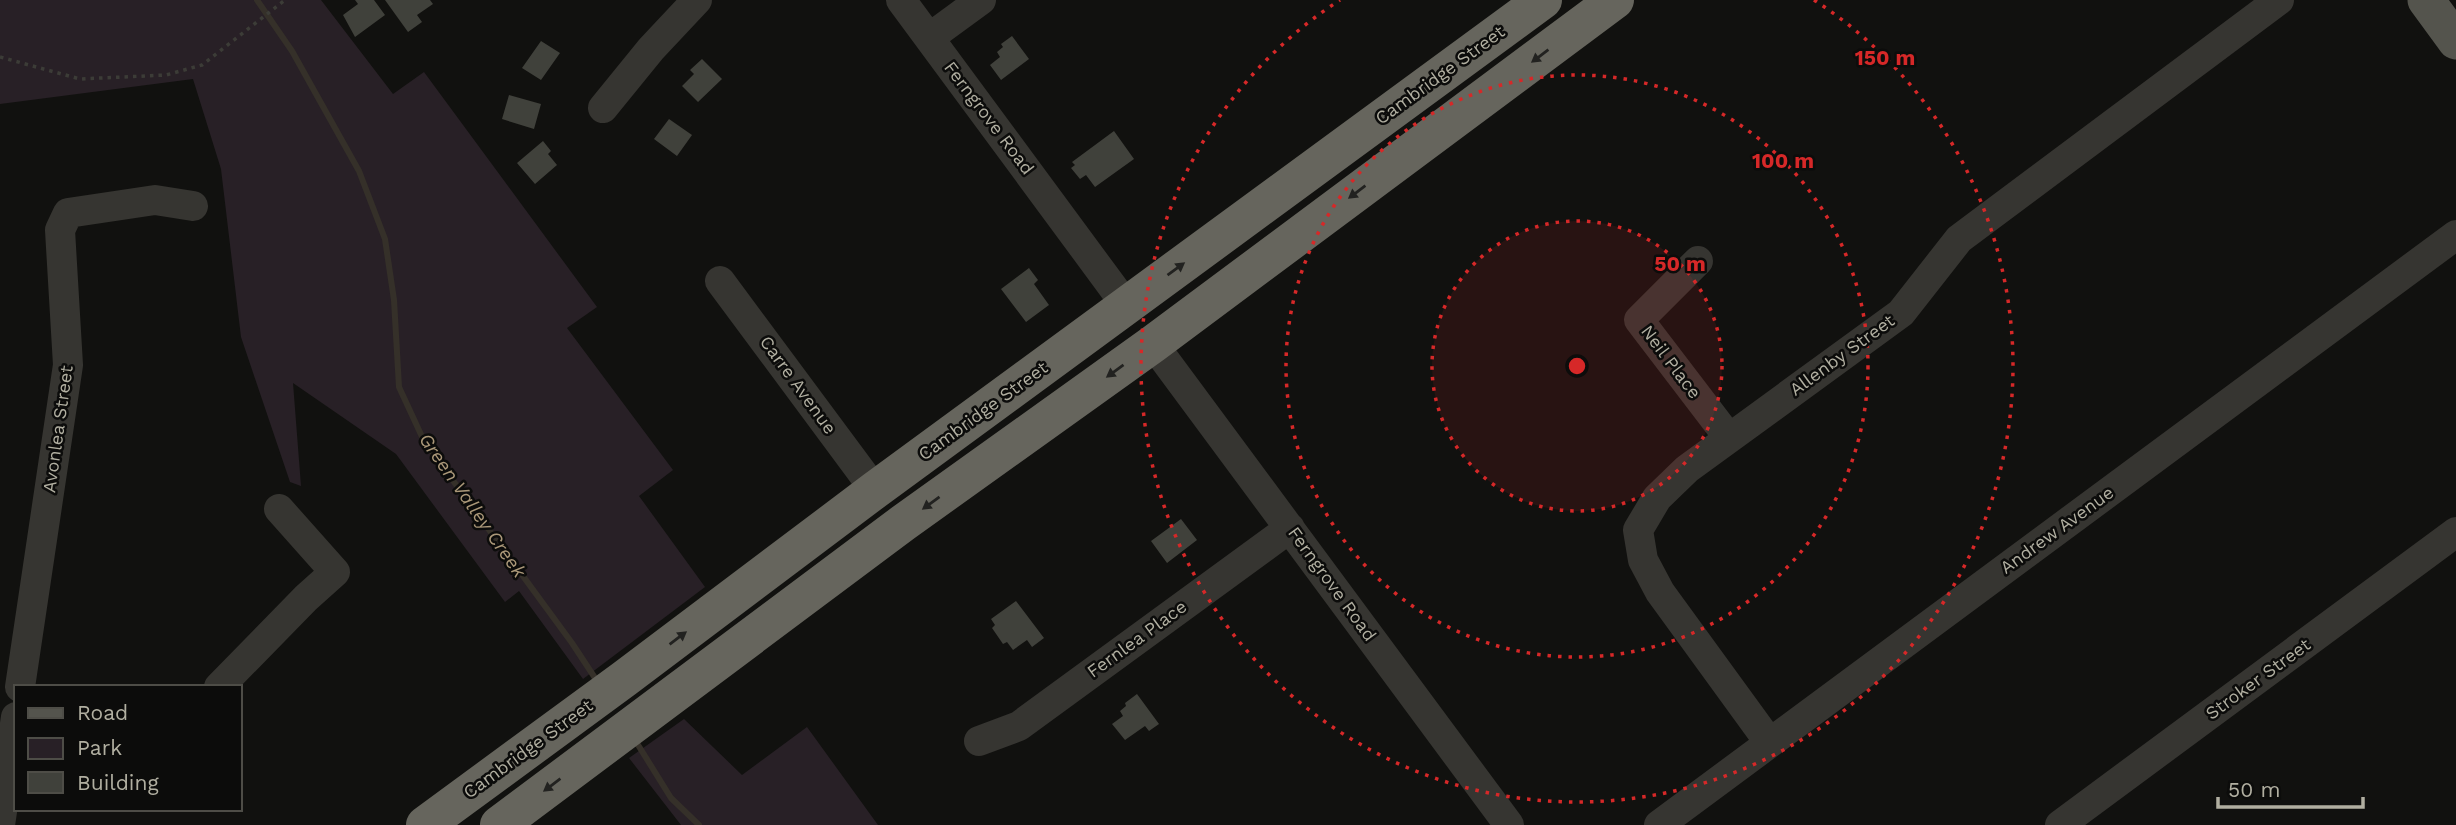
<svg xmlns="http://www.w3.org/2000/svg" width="2456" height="825" font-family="'Work Sans',sans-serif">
	<rect width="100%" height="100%" fill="#11110f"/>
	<path fill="#282026" d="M0,0h321l72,94 31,-22 173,235 -30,21 106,142 -34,26 66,91 -122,92 -64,-88 -14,11 -109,-148 -103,-71 8,103 -11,-4 -49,-145 -20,-168 -28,-90 -193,25z
		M684,719l58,56 65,-48 71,98h-197l-52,-67z"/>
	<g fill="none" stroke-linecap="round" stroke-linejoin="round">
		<path stroke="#353029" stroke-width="6" d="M257,0l35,51 67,120 26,68 9,61 5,87 25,54 148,202 25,38
			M635,740l36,58 28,27"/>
	</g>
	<path fill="#40413b" d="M355,0h19l11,15 -30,22 -12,-22 15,-11z
		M385,0h45l3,4 -16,11 5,7 -14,10z
		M1012,36l17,23 -28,21 -11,-15 10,-8 -3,-5 6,-5 -2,-3z
		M541,41l19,12 -19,27 -19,-12z
		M702,59l20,20 -24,23 -16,-16 12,-12 -4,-4z
		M509,95l32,9 -7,25 -32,-10z
		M669,119l23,16 -15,21 -23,-17z
		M1114,131l20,28 -39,28 -9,-12 -6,4 -9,-11 4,-3 -3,-3z
		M543,141l8,10 -3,3 9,11 -22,19 -18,-21z
		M1029,268l9,12 -4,4 15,21 -23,17 -25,-33z
		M1181,519l16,21 -30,23 -16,-22z
		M1016,601l28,37 -12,9 -5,-7 -14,10 -6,-8 -4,2 -11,-16 3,-3 -4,-6z
		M1137,694l22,30 -10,7 -4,-5 -20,14 -13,-16 11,-8 -3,-5 6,-5 -1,-3z"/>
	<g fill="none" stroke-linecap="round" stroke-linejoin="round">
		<path stroke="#3c3c37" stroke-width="3.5" stroke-dasharray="3.5 5" stroke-linecap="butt" d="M0,57l80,22 86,-4 36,-10 83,-65"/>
		<path stroke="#363531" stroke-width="30" d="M901,0l225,305
			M929,38l52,-38
			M603,108l48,-59 46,-49
			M1698,261l-59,59 90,118
			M720,281l155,209
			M1153,344l356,481
			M20,687l48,-322 -8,-135 8,-17 87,-13 38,6
			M219,687l87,-89 29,-26 -56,-63
			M979,741l40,-15 271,-198
			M1769,742l-109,-150 -17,-32 -5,-30 19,-32 30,-29 214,-156 58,-74 320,-239
			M0,825l16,-108
			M1659,825l797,-590
			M2060,825l396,-293"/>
		<path stroke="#54544d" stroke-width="37" d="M2426,0l30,41"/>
		<path stroke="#66655d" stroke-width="38" d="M425,825l199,-146 251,-189 668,-490
			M499,825l404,-302 250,-179 462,-344"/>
	</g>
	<defs><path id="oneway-solid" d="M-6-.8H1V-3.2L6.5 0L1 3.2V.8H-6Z" transform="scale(1.75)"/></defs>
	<g fill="#222220">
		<use href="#oneway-solid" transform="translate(1540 56) rotate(143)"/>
		<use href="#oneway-solid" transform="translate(1357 192) rotate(143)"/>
		<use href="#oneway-solid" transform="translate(1176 269) rotate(-36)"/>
		<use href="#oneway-solid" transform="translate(1115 371) rotate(144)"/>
		<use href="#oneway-solid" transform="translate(931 503) rotate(144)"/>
		<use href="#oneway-solid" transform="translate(678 638) rotate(-37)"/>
		<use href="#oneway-solid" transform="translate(552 785) rotate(143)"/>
	</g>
	<circle cx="1577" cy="366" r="145" fill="#d62828" fill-opacity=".12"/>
	<g fill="none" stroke="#d62828" stroke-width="3.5" stroke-dasharray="3.5 7">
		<circle cx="1577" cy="366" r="145"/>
		<circle cx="1577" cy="366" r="291"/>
		<path d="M1814 0A436 436 0 1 1 1340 0"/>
	</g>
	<g text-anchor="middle" stroke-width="5" stroke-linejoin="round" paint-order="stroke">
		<g font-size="18" fill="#b1afa1" stroke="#0c0c0b">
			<text transform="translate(1440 75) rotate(-36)" y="6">Cambridge Street</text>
			<text transform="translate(989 118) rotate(53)" y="6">Ferngrove Road</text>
			<text transform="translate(1842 355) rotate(-36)" y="6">Allenby Street</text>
			<text transform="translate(1671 362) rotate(53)" y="6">Neil Place</text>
			<text transform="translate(798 385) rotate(54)" y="6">Carre Avenue</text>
			<text transform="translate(983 411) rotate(-36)" y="6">Cambridge Street</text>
			<text transform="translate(58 429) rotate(-82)" y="6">Avonlea Street</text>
			<text transform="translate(2057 530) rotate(-36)" y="6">Andrew Avenue</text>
			<text transform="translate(1332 584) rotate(54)" y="6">Ferngrove Road</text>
			<text transform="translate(1137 639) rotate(-36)" y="6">Fernlea Place</text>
			<text transform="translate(2258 679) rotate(-36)" y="6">Stroker Street</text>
			<text transform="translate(528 749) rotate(-36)" y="6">Cambridge Street</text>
		</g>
		<g font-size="19" font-style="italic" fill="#ab9879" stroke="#0c0c0b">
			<text transform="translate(473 505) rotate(55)" y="7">Green Valley Creek</text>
		</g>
	</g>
	<circle cx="1577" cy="366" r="10" fill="#d62828" stroke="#0c0c0b" stroke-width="3.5"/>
	<g font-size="21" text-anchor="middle" font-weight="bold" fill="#d62828" stroke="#0c0c0b" stroke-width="5" stroke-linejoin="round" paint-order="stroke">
		<text x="1885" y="65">150 m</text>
		<text x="1783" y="168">100 m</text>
		<text x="1680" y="271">50 m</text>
	</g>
	<rect x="14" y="685" width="228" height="126" fill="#0c0c0b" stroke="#4e4d47" stroke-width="2"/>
	<rect x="28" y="708" width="35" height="10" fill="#54544d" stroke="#4e4d47" stroke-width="2"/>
	<text x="77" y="720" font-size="21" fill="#b1afa1">Road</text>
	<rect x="28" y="738" width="35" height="21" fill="#282026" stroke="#4e4d47" stroke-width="2"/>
	<text x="77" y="755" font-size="21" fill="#b1afa1">Park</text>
	<rect x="28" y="772" width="35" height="21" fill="#40413b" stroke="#4e4d47" stroke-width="2"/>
	<text x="77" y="790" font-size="21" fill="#b1afa1">Building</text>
	<path d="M2218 797v10h145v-10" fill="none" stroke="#b1afa1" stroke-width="3.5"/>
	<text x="2228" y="797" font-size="21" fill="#b1afa1" stroke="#0c0c0b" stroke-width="5" paint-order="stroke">50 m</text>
</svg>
